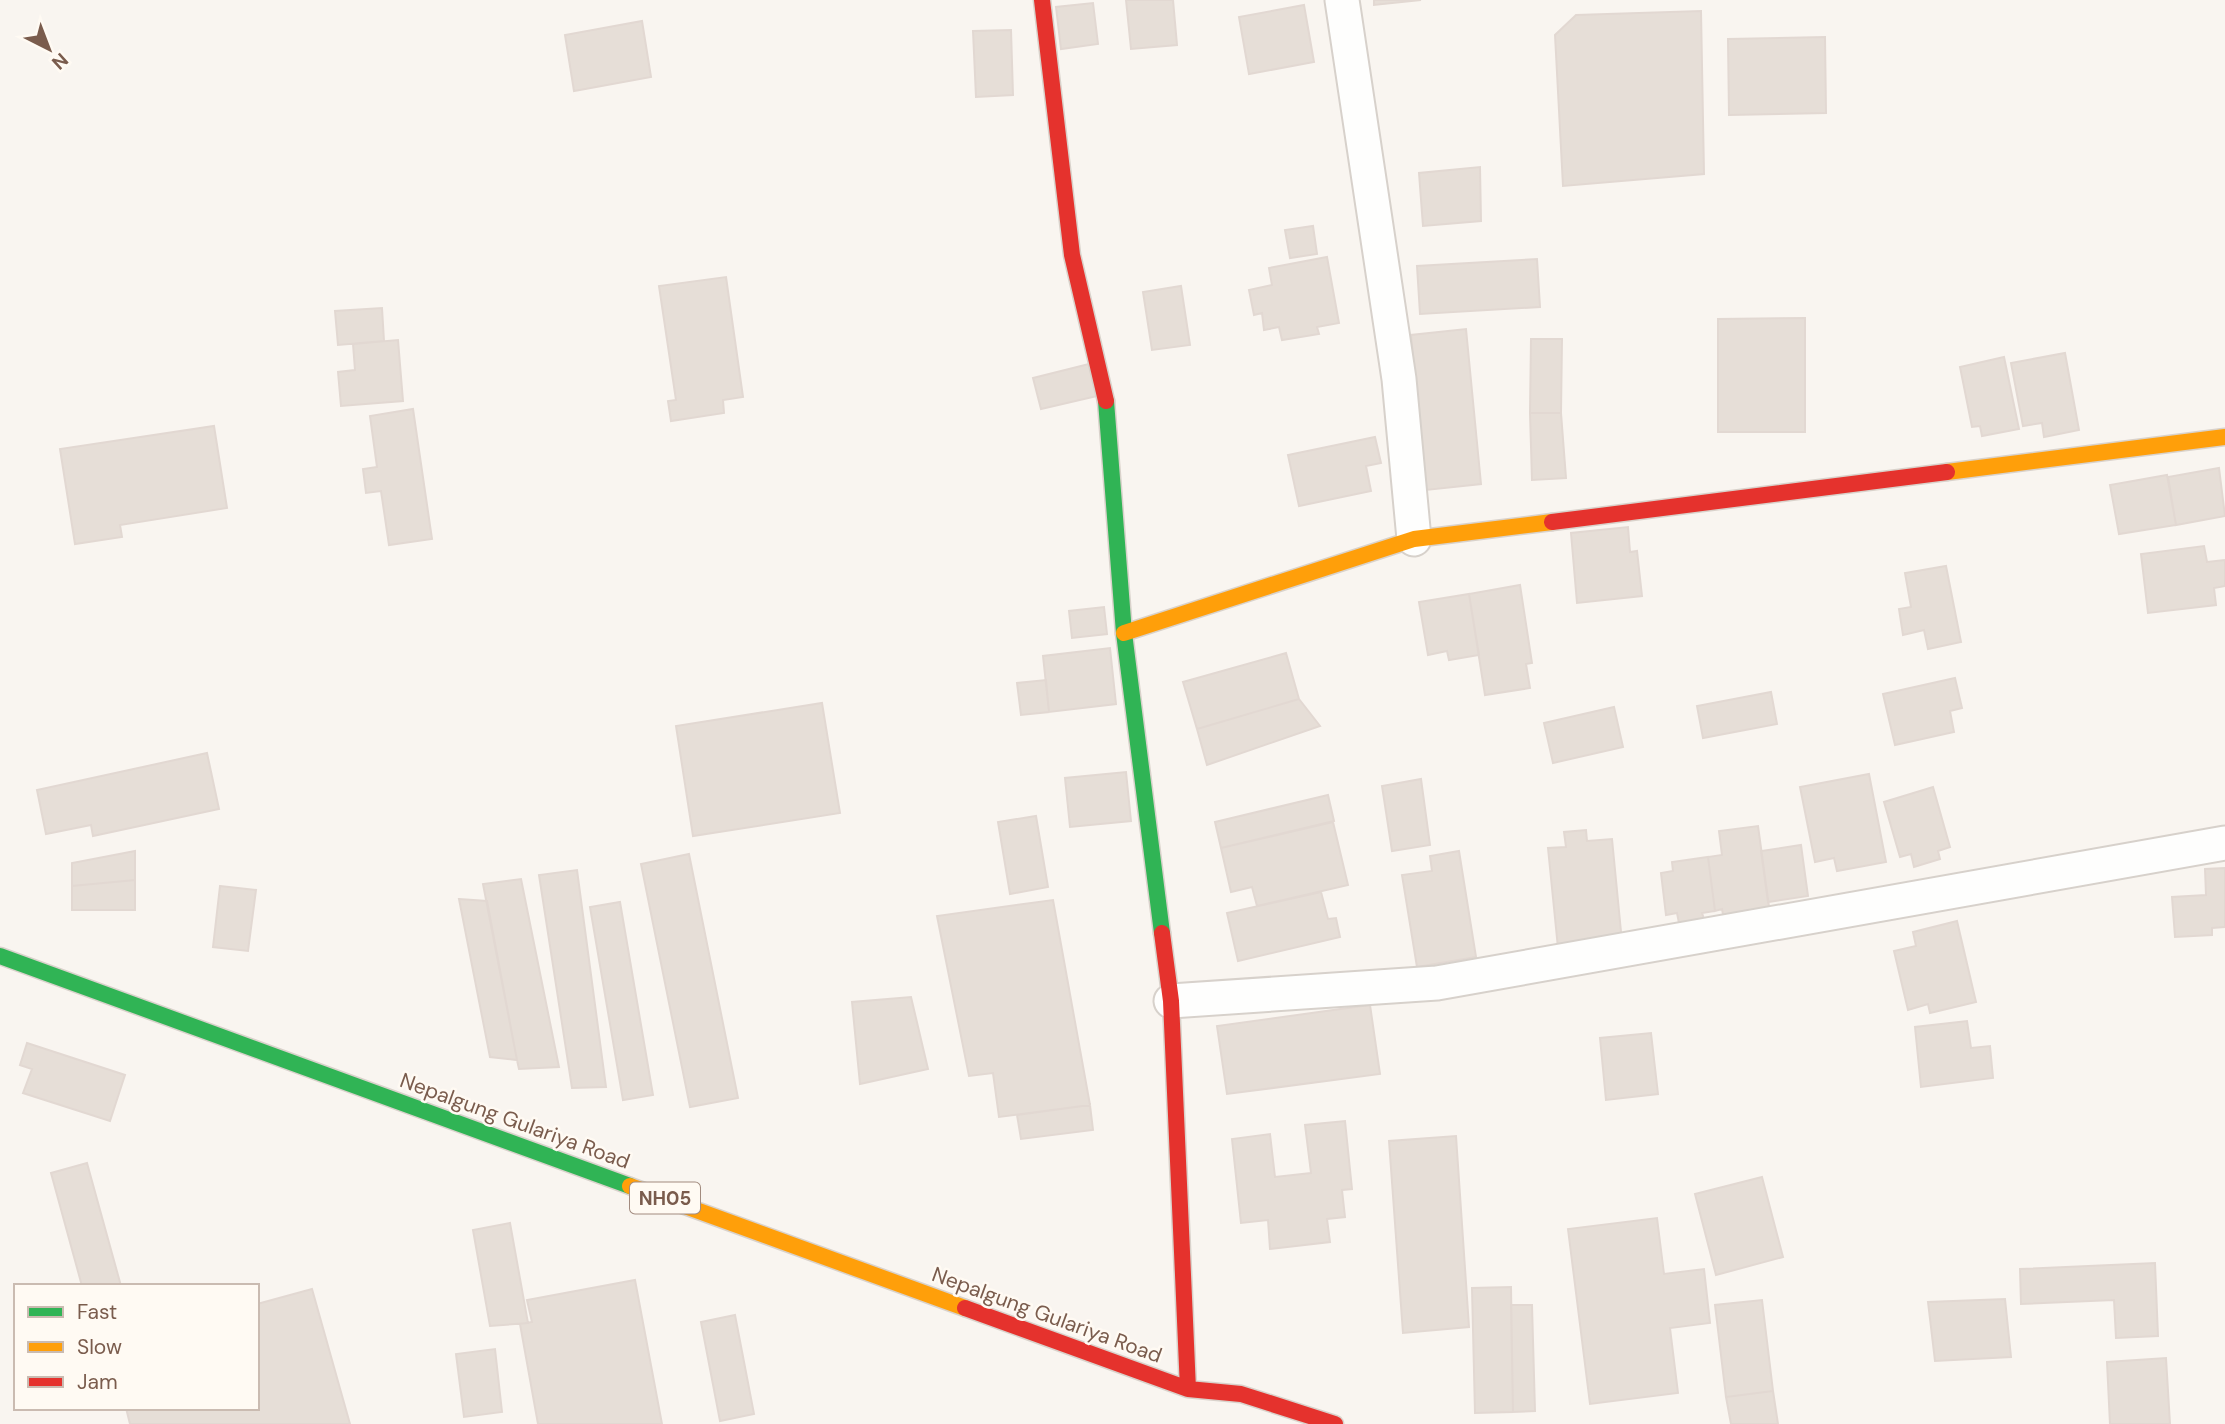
<svg xmlns="http://www.w3.org/2000/svg" width="2225" height="1424" font-family="'DM Sans',sans-serif">
	<rect width="100%" height="100%" fill="#f9f5f0"/>
	<path fill="#e6ded7" stroke="#e2d8d2" stroke-width="2" d="M1126,0h47l4,45 -46,4z
		M1374,0h47l-47,5z
		M1093,3l5,41 -37,5 -5,-42z
		M1304,5l10,57 -65,12 -10,-57z
		M1701,11l3,163 -141,12 -8,-151 21,-20z
		M642,21l9,56 -77,14 -9,-56z
		M1011,30l2,65 -37,2 -3,-66z
		M1825,37l1,76 -97,2 -1,-76z
		M1480,167l1,54 -58,5 -4,-53z
		M1313,226l4,28 -27,4 -5,-28z
		M1327,257l12,66 -22,4 2,7 -37,6 -3,-13 -15,3 -2,-17 -8,2 -5,-25 23,-5 -3,-17z
		M1537,259l3,48 -120,7 -3,-48z
		M726,277l17,120 -20,3 1,13 -53,8 -3,-20 8,-1 -17,-114z
		M1181,286l9,59 -38,5 -9,-58z
		M382,308l2,33 -46,4 -3,-34z
		M1805,318v114h-87v-113z
		M1466,329l15,155 -55,6 -15,-155z
		M1531,339h31l-1,74h-31z
		M398,340l5,61 -62,5 -3,-34 17,-2 -2,-26z
		M2065,353l14,77 -35,7 -2,-14 -19,3 -12,-63z
		M2004,357l15,72 -37,7 -2,-10 -8,1 -12,-60z
		M1089,364l8,32 -56,13 -8,-31z
		M413,409l19,130 -43,6 -8,-54 -15,2 -3,-24 14,-2 -7,-51z
		M1530,413h31l5,65 -34,2z
		M214,426l13,82 -107,17 2,12 -47,7 -15,-95z
		M1375,437l6,26 -15,3 5,25 -72,15 -11,-51z
		M2219,468l6,48 -49,9 -8,-48z
		M2167,475l9,50 -57,9 -9,-49z
		M1628,527l2,25 7,-1 5,45 -65,7 -6,-70z
		M2204,546l3,16 18,-2v26l-11,2 2,17 -68,8 -7,-59z
		M1946,566l15,76 -33,7 -4,-19 -21,5 -4,-26 12,-2 -6,-34z
		M1520,585l12,78 -6,1 4,24 -45,7 -16,-101z
		M1469,594l10,61 -30,5 -2,-9 -19,4 -9,-53z
		M1104,607l3,27 -35,4 -3,-27z
		M1110,648l6,56 -67,8 -6,-56z
		M1286,653l13,46 -102,30 -14,-47z
		M1955,678l7,30 -12,3 4,21 -59,13 -12,-51z
		M1046,680l3,32 -28,3 -4,-32z
		M1771,692l6,32 -74,14 -6,-32z
		M1299,699l21,27 -113,39 -10,-36z
		M822,703l18,110 -147,23 -17,-110z
		M1614,707l9,40 -70,16 -9,-40z
		M207,753l12,56 -126,27 -2,-11 -45,9 -9,-44z
		M1126,772l5,49 -61,6 -5,-49z
		M1869,774l17,88 -49,9 -3,-13 -19,4 -15,-75z
		M1421,779l9,66 -38,6 -10,-65z
		M1933,787l17,60 -12,4 2,8 -26,8 -3,-13 -11,3 -16,-55z
		M1328,795l6,26 -113,27 -6,-26z
		M1036,816l12,71 -38,7 -12,-72z
		M1333,822l15,63 -91,21 -5,-19 -21,5 -10,-44z
		M1758,826l12,88 -46,6 -2,-11 -7,2 -7,-54 14,-2 -3,-24z
		M1586,830l1,11 25,-2 10,103 -64,6 -10,-100 18,-1 -2,-15z
		M1801,845l7,51 -40,6 -7,-51z
		M135,851v29l-63,6v-23z
		M1459,851l17,106 -59,10 -15,-92 30,-4 -2,-15z
		M689,854l49,244 -48,9 -49,-243z
		M1708,857l7,54 -13,2 2,6 -25,4 -2,-10 -11,2 -5,-42 12,-2 -1,-9z
		M2225,868v59l-13,1v7l-37,2 -3,-40 34,-2 -1,-26z
		M577,870l29,217 -34,1 -33,-213z
		M521,879l38,188 -40,2 -2,-9 -34,-176z
		M135,880v30h-63v-24z
		M220,886l36,4 -8,61 -35,-4z
		M1321,892l7,27 8,-1 4,19 -102,24 -11,-48z
		M459,899l28,2 30,159 -27,-3z
		M1053,900l37,205 -91,12 -6,-44 -24,3 -32,-160z
		M620,902l33,193 -30,5 -33,-193z
		M1957,921l19,81 -46,11 -2,-9 -20,6 -14,-59 22,-5 -3,-14z
		M911,997l17,72 -68,15 -8,-82z
		M1370,1005l10,69 -153,20 -10,-68z
		M1967,1021l4,27 19,-2 3,32 -72,9 -6,-60z
		M1651,1033l7,61 -52,6 -6,-62z
		M27,1043l98,32 -15,46 -87,-28 9,-24 -12,-4z
		M1090,1105l3,25 -72,9 -4,-24z
		M1345,1121l7,68 -10,1 3,27 -18,2 3,23 -60,7 -2,-29 -27,3 -9,-84 38,-5 5,43 36,-4 -6,-48z
		M1456,1136l13,191 -66,6 -14,-192z
		M87,1163l34,123h-39l-31,-113z
		M1762,1177l21,80 -67,18 -21,-81z
		M1657,1218l7,56 40,-5 6,54 -40,5 8,65 -88,11 -22,-175z
		M510,1223l18,100 -38,3 -17,-96z
		M2155,1263l3,73 -42,2 -2,-38 -93,4 -1,-35z
		M635,1280l27,144h-124l-18,-100 12,-2 -5,-22z
		M1511,1287l2,125 -38,1 -3,-125z
		M312,1289l38,135h-220l-4,-16h131v-104z
		M2005,1299l6,58 -76,4 -7,-59z
		M1762,1300l11,91 -47,6 -11,-92z
		M1511,1305h21l3,106 -22,1z
		M735,1315l19,99 -34,7 -19,-99z
		M495,1349l7,63 -38,5 -8,-63z
		M2166,1358l4,66h-60l-3,-62z
		M1773,1391l5,33h-47l-5,-27z"/>
	<g fill="none" stroke-linecap="round" stroke-linejoin="round">
		<defs>
			<path id="street" d="M1342,0l57,379 15,160
				M1171,1001l266,-18 788,-140"/>
			<path id="fast" d="M1106,401l18,232 38,300
				M0,956l630,230"/>
			<path id="slow" d="M1947,472l278,-35
				M1124,633l290,-94 138,-17
				M630,1186l335,122"/>
			<path id="jam" d="M1042,0l30,255 34,146
				M1552,522l395,-50
				M1162,933l9,68 17,388
				M965,1308l223,81 53,5 94,30"/>
		</defs>
		<use href="#street" stroke="#d7d1cb" stroke-width="37"/>
		<use href="#fast" stroke="#d9d2cb" stroke-width="19"/>
		<use href="#slow" stroke="#d9d2cb" stroke-width="19"/>
		<use href="#jam" stroke="#d9d2cb" stroke-width="19"/>
		<use href="#street" stroke="#fefefd" stroke-width="33"/>
		<use href="#fast" stroke="#30b455" stroke-width="16"/>
		<use href="#slow" stroke="#ff9f0a" stroke-width="16"/>
		<use href="#jam" stroke="#e5322d" stroke-width="16"/>
	</g>
	<g text-anchor="middle" stroke-width="5" stroke-linejoin="round" paint-order="stroke">
		<rect fill="#fffaf3" stroke="#a28b7f" stroke-width="2" x="630" y="1182.5" width="70" height="31" rx="5"/>
		<g font-size="19" font-weight="bold" fill="#7a5c4d">
			<text x="665" y="1205">NH05</text>
		</g>
		<g font-size="21" fill="#7a5c4d" stroke="#fffaf3">
			<text transform="translate(515 1121) rotate(20)" y="7">Nepalgung Gulariya Road</text>
			<text transform="translate(1047 1315) rotate(20)" y="7">Nepalgung Gulariya Road</text>
		</g>
	</g>
	<rect x="14" y="1284" width="245" height="126" fill="#fffaf3" stroke="#cabbb1" stroke-width="2"/>
	<rect x="28" y="1307" width="35" height="10" fill="#30b455" stroke="#cabbb1" stroke-width="2"/>
	<text x="77" y="1319" font-size="21" fill="#7a5c4d">Fast</text>
	<rect x="28" y="1342" width="35" height="10" fill="#ff9f0a" stroke="#cabbb1" stroke-width="2"/>
	<text x="77" y="1354" font-size="21" fill="#7a5c4d">Slow</text>
	<rect x="28" y="1377" width="35" height="10" fill="#e5322d" stroke="#cabbb1" stroke-width="2"/>
	<text x="77" y="1389" font-size="21" fill="#7a5c4d">Jam</text>
	<g transform="translate(49 49) rotate(138)" stroke="#fffaf3" stroke-width="5" paint-order="stroke">
	<path d="M0-5L12 26L0 18L-12 26Z" fill="#7a5c4d"/>
	<text y="-10" font-size="19" font-weight="bold" text-anchor="middle" fill="#7a5c4d">N</text>
	</g>
</svg>
